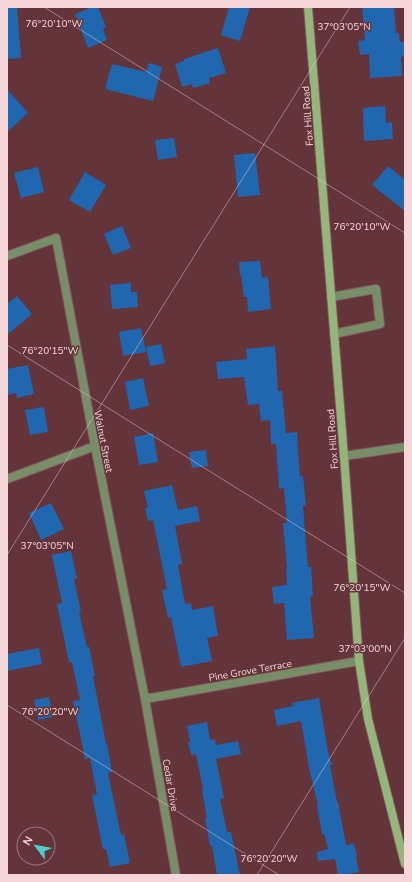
<svg xmlns="http://www.w3.org/2000/svg" width="412" height="882" font-family="'Nunito Sans',sans-serif">
	<rect width="100%" height="100%" fill="#63343a"/>
	<path fill="#2067b0" d="M7,7h10l4,51 -14,1z
		M92,7h6l8,20 -3,2 4,11 -19,8 -13,-34z
		M229,7h21l-10,34 -19,-6z
		M362,7h32l2,26h3l1,9h4l1,14 -4,1 1,19 -32,2 -1,-24 -9,1 -2,-14 7,-1z
		M218,48l8,25 -17,5 1,5 -17,5 -1,-4 -10,3 -7,-23 9,-3v-2z
		M149,63l13,4 -9,34 -48,-12 7,-25 34,8z
		M7,89l21,24 -21,19z
		M385,106l1,17 6,-1 1,17 -29,2 -1,-33z
		M174,138l3,19 -19,3 -3,-20z
		M255,153l5,42 -22,2 -4,-42z
		M388,166l17,14v31l-33,-26z
		M38,167l6,25 -23,6 -7,-25z
		M85,172l21,13 -16,27 -21,-12z
		M122,226l9,22 -18,7 -9,-21z
		M260,261l2,17 6,-1 3,32 -23,3 -1,-15h-3l-3,-22h-1l-1,-13z
		M131,283v9h6l1,15 -26,2 -2,-24z
		M17,296l15,18 -25,21v-31z
		M141,328l5,24 -23,4 -4,-24z
		M161,344l4,19 -15,3 -4,-19z
		M275,346l3,45h4l4,42 11,-1 3,45 3,-1 3,30h-3l5,61h3l2,29 -3,1 4,41 -27,2 -3,-37 -10,1 -2,-17 15,-2 -1,-16h1l-4,-46h4l-3,-35 -5,1 -3,-45h-5l-1,-24 -9,1 -2,-17 -11,1 -4,-28 -26,2 -2,-17 31,-3 -1,-10z
		M28,365l6,29 -17,4 -1,-5 -9,2v-26z
		M143,378l6,28 -19,4 -5,-28z
		M44,407l4,25 -18,3 -5,-25z
		M153,433l5,29 -19,3 -5,-28z
		M206,450l2,16 -16,2 -3,-16z
		M172,485l6,25 19,-4 3,15 -25,5 7,38 -4,1 7,39 6,-1 1,7 21,-4 5,30 -11,2 5,23 -31,6 -10,-50 -3,1 -6,-28 5,-1 -14,-69 -5,1 -3,-13h3l-4,-17z
		M51,503l13,26 -23,11 -12,-27z
		M71,551l6,28h-3l7,33h-2l8,35h2l6,29h-2l13,68h1l5,28 -4,1 13,62 3,-1 6,29 -20,4 -4,-18h-3l-11,-54 5,-1 -7,-36 -5,1 -6,-30 -6,-28 7,-1 -8,-38h-3l-12,-58 5,-1 -10,-48z
		M39,648l3,16 -35,7v-17z
		M49,697l4,20 -15,3 -4,-20z
		M319,698l9,54 4,13h-2l7,37h1l8,43 8,-1 3,12 -1,1 3,15 -15,3h-6l-3,-16 -17,2 -1,-9 11,-3 -4,-15h-2l-5,-28 1,-1 -9,-37 -8,-47 -24,5 -3,-16 19,-4 -1,-3z
		M207,722l3,18 5,-1 1,6 22,-4 3,13 -25,5 8,39 -4,1 7,33h4l9,43h-23l-5,-29h-2l-5,-28h2l-5,-28 1,-1 -7,-35 -5,1 -3,-13h2l-3,-16z"/>
	<g fill="none" stroke-linecap="round" stroke-linejoin="round">
		<defs>
			<path id="service" d="M331,297l45,-8 4,35 -46,10"/>
			<path id="minor" d="M7,256l49,-18 39,208 50,253 31,176
				M344,456l61,-9
				M7,479l88,-33
				M145,699l214,-38"/>
			<path id="secondary" d="M308,7l36,449 15,205 9,58 37,145"/>
		</defs>
		<use href="#service" stroke="#80555a" stroke-width="10"/>
		<use href="#minor" stroke="#80555a" stroke-width="10"/>
		<use href="#secondary" stroke="#80555a" stroke-width="10"/>
		<use href="#service" stroke="#788e68" stroke-width="8"/>
		<use href="#minor" stroke="#788e68" stroke-width="8"/>
		<use href="#secondary" stroke="#94b67a" stroke-width="8"/>
	</g>
	<path fill="none" stroke="#f5d7d9" stroke-width="1" stroke-opacity="0.45" d="M44,7l361,226M7,345l398,248M7,555l343,-548M7,705l272,170M257,875l148,-237"/>
	<g text-anchor="middle" stroke-width="3" stroke-linejoin="round" paint-order="stroke">
		<g font-size="10" fill="#f5d7d9" stroke="#63343a">
			<text transform="translate(307 116) rotate(-94)" y="4">Fox Hill Road</text>
			<text transform="translate(332 439) rotate(-94)" y="4">Fox Hill Road</text>
			<text transform="translate(104 441) rotate(79)" y="4">Walnut Street</text>
			<text transform="translate(250 670) rotate(-10)" y="4">Pine Grove Terrace</text>
			<text transform="translate(171 785) rotate(80)" y="4">Cedar Drive</text>
		</g>
	</g>
	<g font-size="10" text-anchor="middle" fill="#f5d7d9" stroke="#63343a" stroke-width="3" stroke-linejoin="round" paint-order="stroke">
		<text x="54" y="27">76°20'10"W</text>
		<text x="344" y="30">37°03'05"N</text>
		<text x="362" y="230">76°20'10"W</text>
		<text x="50" y="354">76°20'15"W</text>
		<text x="47" y="549">37°03'05"N</text>
		<text x="362" y="591">76°20'15"W</text>
		<text x="365" y="652">37°03'00"N</text>
		<text x="50" y="715">76°20'20"W</text>
		<text x="269" y="862">76°20'20"W</text>
	</g>
	<rect width="412" height="882" fill="none" stroke="#f5d7d9" stroke-width="16"/>
	<g transform="translate(36 846) rotate(302)"><circle r="19" fill="#63343a" stroke="#9d757a"/>
	<path d="M0-3L7 15L0 10L-7 15Z" fill="#53cdca"/>
	<text y="-6" font-size="11" font-weight="bold" text-anchor="middle" fill="#f5d7d9">N</text>
	</g>
</svg>
